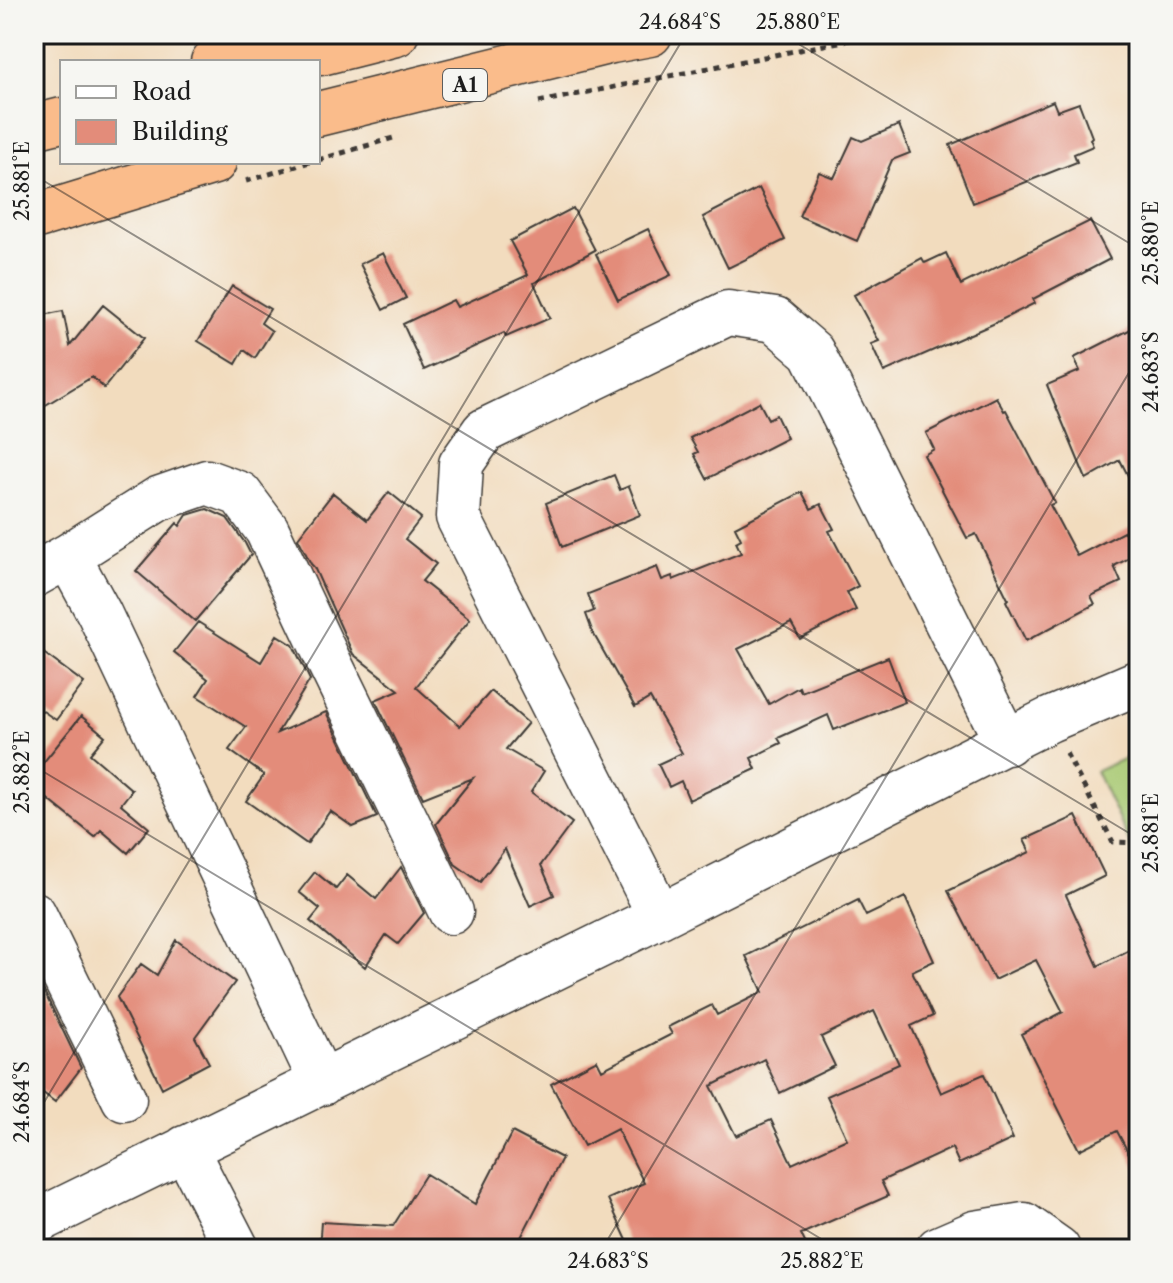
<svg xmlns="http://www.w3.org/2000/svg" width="1173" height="1283" font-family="'Libre Caslon Text',serif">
	<rect width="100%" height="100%" fill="#f6f6f2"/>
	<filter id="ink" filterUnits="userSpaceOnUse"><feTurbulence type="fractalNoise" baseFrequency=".0125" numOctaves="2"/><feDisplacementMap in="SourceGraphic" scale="16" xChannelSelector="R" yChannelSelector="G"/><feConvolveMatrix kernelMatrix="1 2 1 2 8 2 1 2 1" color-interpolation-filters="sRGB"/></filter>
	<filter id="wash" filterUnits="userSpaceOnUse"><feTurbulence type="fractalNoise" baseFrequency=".006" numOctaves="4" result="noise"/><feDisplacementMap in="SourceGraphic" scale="32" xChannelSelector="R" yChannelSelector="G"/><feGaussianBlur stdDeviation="1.8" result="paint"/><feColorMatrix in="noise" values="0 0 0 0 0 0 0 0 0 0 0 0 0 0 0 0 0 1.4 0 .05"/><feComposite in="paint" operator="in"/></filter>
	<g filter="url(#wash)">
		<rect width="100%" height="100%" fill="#f2dcbe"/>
		<path fill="#a8c972" stroke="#627247" stroke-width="2" d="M1139,752v111l-43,-92z"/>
		<g id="blocks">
			<path fill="#e38c7a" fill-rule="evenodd" d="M1053,101l4,10 22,-8 13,34 -2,2 3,7 -19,8 3,8 -104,41 -23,-58z
				M899,125l11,28 -18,7 -35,81 -58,-25 20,-44 15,6 19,-41 9,4z
				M759,188l26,52 -57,28 -25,-51z
				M573,208l22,42 -61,33 16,35 -44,19 -2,-4 -80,37 -21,-46 50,-24 4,7 71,-32 -18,-34z
				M1090,221l20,38 -77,40 2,4 -42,21 -109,48 -13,-28 8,-3 -25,-46 68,-37 3,5 21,-10 15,32z
				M648,229l23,46 -53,25 -22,-46z
				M383,253l23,45 -23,12 -23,-46z
				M232,286l38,23 -9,14 11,8 -17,27 -11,-8 -8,14 -38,-23z
				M103,305l41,33 -40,50 -12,-11 -58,35v-95l29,-6 7,35z
				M1139,325v172l-19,-37 -34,19 -39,-94 33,-14 -6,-13z
				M996,397l8,14 2,-1 49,93 -5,2 27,51 62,-32v29l-25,13 7,16 -30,14 4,8 -69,37 -20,-40 2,-2 -32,-65 -9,4 -43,-83 10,-6 -8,-16z
				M759,402l9,17 8,-4 11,23 -80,41 -13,-25 4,-2 -8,-14z
				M614,475l6,15 9,-4 11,29 -78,32 -16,-44z
				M389,492l32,26 -16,21 31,25 -14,17 48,38 -54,68 44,39 31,-35 37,32 -22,26 38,22 -13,21 41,31 -31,42 13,30 -24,11 -25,-57 -25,33 -25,-18 -19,-40 37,-46 -50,20 -48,-98 24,-10 -46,-36 -39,-87 -3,-3 -13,-26 35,-45 34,27z
				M802,492l9,17 10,-5 13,25 -5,2 29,55 -11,6 9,18 -56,29 -9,-16 -53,26 31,55 30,-17 2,5 87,-35 17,45 -71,28 -6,-15 -50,23 3,5 -30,15 5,11 -67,31 -8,-19 -12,6 -11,-23 24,-11 -32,-55 -15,9 -42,-74 -7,-19 8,-3 -6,-17 69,-27 5,13 10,-4 1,4 68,-27 -5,-11 5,-3 -6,-12z
				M207,509l20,9 18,25 6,12 -56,66 -59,-50 41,-48 3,3 7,-11z
				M198,622l63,40 16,-27 16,10 17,35 -33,53 49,-21 51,105 -24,10 -23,-16 -23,33 -61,-43 18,-26 -35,-25 17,-23 -49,-31 11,-17 -34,-27z
				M34,646l50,37 -28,37 -22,-15z
				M81,716l24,20 -15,18 42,36 -11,14 28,24 -21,25 -27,-23 -6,7 -61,-49v-14z
				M1076,816l29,60 -39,19 32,71 33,-17 8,16v208l-22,-42 -38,19 -58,-116 42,-22 -27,-52 -42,20 -46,-89 82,-39 -6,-12z
				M401,867l23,46 -26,31 -12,-9 -21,32 -55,-46 10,-12 -21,-17 16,-20 21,17 11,-14 29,24z
				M905,897l29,64 -22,10 21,45 -22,10 30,67 43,-19 29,65 -54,25 -7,-16 -71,33 7,15 -87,38 7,15h-177l-23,-50 36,-16 -27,-54 -33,17 -33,-62 46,-24 5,10 70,-36 -4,-7 44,-22 5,10 46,-23 -17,-36 112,-56 8,16zM874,1011l25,53 -72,32 20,43 -55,25 -21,-44 -35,16 -25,-50 53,-27 16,34 55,-27 -14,-29z
				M176,940l59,42 -40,55 14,26 -47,25 -45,-91 24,-33 16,11z
				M34,971l47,97 -26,34 -21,-16z
				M512,1132l50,26 -47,91h-196l2,-27 72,4 33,-52 49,30z"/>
		</g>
	</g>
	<g filter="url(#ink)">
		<use href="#blocks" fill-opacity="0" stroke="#3c3934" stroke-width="2"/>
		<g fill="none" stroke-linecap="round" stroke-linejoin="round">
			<defs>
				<path id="minor" d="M68,556l90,-57 49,-17 33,12 27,36 62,132 122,250
					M34,575l34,-19 31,57 223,470
					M34,914l90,185
					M660,916l-202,-399 3,-53 23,-33 244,-118 47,7 37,32 195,391
					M185,1148l52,101
					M34,1223l626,-307 389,-196 90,-38
					M938,1249l37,-16 49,-8 34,24"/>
				<path id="highway" d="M321,53l75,-19
					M213,62l135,-28
					M318,114l294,-73 38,-7
					M34,127l28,-7
					M34,217l180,-55"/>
			</defs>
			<use href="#minor" stroke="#3c3934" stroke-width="47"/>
			<use href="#highway" stroke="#3c3934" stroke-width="47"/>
			<path stroke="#3c3934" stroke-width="5" stroke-dasharray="6 6" stroke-linecap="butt" d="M539,102l340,-68
				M318,160l75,-22
				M246,181l64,-19
				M1066,753l47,89 26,1"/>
			<use href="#minor" stroke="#fff" stroke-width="44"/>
			<use href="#highway" stroke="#fabc8b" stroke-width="44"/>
		</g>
	</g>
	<path fill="none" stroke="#1c1c1c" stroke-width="2" stroke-opacity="0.45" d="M782,34l357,215M34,43l6,-9M34,175l1105,664M34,766l804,483M34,1119l652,-1085M602,1249l537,-893"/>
	<g text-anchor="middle" stroke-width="6" stroke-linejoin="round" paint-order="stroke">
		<rect fill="#f6f6f2" stroke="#5d5d5c" stroke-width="2" x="443" y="69" width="44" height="32" rx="6"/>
		<g font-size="20" font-weight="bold" fill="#1c1c1c">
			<text x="465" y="92">A1</text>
		</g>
	</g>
	<rect width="1173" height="1283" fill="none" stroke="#f6f6f2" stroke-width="88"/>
	<rect x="60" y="60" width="260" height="104" fill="#f6f6f2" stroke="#9f9f9c" stroke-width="2"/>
	<rect x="76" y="86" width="40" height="12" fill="#ffffff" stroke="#9f9f9c" stroke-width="2"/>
	<text x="132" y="100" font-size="24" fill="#1c1c1c">Road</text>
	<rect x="76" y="120" width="40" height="24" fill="#e38c7a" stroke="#9f9f9c" stroke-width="2"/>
	<text x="132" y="140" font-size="24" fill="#1c1c1c">Building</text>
	<rect x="44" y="44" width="1085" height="1195" fill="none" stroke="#1c1c1c" stroke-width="3"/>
	<g font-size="20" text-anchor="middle" fill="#1c1c1c">
		<text x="680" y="29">24.684°S</text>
		<text x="798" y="29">25.880°E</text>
		<text transform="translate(22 181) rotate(-90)" y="7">25.881°E</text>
		<text transform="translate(1151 243) rotate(-90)" y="7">25.880°E</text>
		<text transform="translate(1151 372) rotate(-90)" y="7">24.683°S</text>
		<text transform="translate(22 772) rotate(-90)" y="7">25.882°E</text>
		<text transform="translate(1151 833) rotate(-90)" y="7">25.881°E</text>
		<text transform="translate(22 1102) rotate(-90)" y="7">24.684°S</text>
		<text x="608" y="1268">24.683°S</text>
		<text x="822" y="1268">25.882°E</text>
	</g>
</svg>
